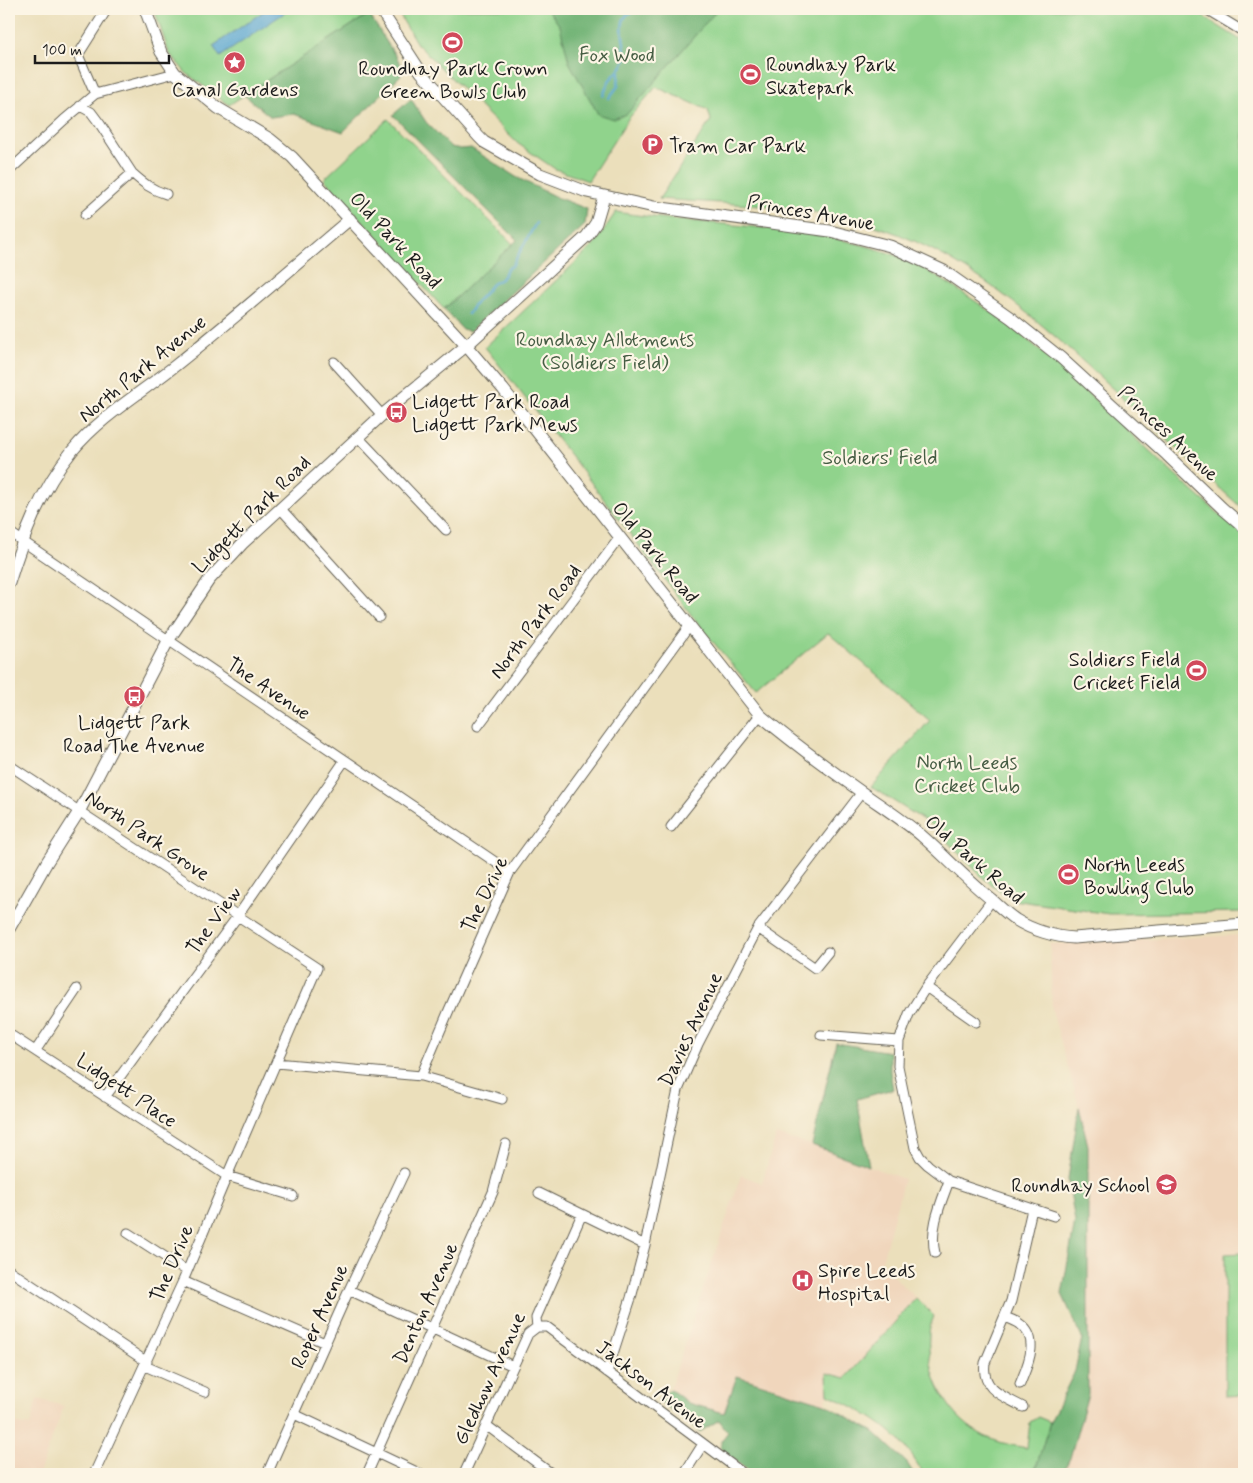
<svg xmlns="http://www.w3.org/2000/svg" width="1253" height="1483" font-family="Mynerve,sans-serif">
	<rect width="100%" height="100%" fill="#fcf5e5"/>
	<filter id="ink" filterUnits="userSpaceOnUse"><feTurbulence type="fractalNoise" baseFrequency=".02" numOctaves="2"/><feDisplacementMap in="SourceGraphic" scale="10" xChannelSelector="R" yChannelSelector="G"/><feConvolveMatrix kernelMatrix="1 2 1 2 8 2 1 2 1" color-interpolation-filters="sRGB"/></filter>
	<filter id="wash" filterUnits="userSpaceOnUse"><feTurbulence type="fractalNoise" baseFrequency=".0096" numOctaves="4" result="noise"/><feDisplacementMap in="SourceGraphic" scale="20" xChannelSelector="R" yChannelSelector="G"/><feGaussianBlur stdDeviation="1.12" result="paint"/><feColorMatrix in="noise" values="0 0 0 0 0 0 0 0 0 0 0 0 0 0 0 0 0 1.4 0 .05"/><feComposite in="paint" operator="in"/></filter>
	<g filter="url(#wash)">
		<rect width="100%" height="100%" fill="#ebdfbb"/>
		<path fill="#f0d6bc" d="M1244,935v539h-182l8,-16 18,-64v-248l-9,-39 -27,-97 -2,-66z
			M776,1135l36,10 92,34 -23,85 35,34 -70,80 -19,-5 1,21 -3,10 -88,-28 -12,37 -37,-11 -18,-13 71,-214 21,8z
			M37,1399l27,7 -25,68h-15l-15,-4v-48l21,4z"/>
		<path fill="#90d38c" stroke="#567854" d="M154,9h211l4,5 -140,91 -43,-32 -17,-20z
			M396,9h795l53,33v468c-44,-39 -87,-80 -130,-120 -73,-68 -153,-141 -252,-168 -65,-17 -136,-18 -203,-23l52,-79 -3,-10 -52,-23 -28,32 -40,62 -33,-12 -38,-26 -100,-99z
			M388,119l125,125 -69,65 -120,-130z
			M616,212c92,15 189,11 279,43 22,8 43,22 63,35 73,45 133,106 195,165 30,28 60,54 91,80v377l-135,2 -96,-14 -30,-22 -53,-54 -59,-37 59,-67 -102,-87 -72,60 -57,-68 -125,-165 -89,-113 108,-101z
			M1244,1253v142l-19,1v-142z
			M916,1298l18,18c-2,6 -5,12 -5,19 -3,38 17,79 50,98 15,9 31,12 48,15l3,-26 8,-5 12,5 -16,52h-110c-8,-12 -15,-24 -25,-34 -19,-20 -47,-34 -71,-46l-1,-21 19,5z"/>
		<path fill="#74b578" stroke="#48684a" d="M552,9h166l-91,105 -14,5 -15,-5 -29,-52 -9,-36 -11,-15z
			M369,14l36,57 -62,61 -49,-18 -23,3 -27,-22z
			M411,99l15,23 25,25 10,2 10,-1 45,29 40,20 31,12 -2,16 -115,106 -8,-2 -18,-20 73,-69 -124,-125z
			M836,1043l54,9v20l3,17 -36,10 12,67 -57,-21z
			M1079,1107l9,39v248l-18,64 -8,16h-28l16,-52 25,-51 7,-33 -20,-44 13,-72 -7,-43z
			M737,1376l88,28 49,28 33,31 7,11h-161l-32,-24v-9l7,-9 -9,-12 -19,12 -42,-32 12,-11 18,14 36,10z"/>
		<path fill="#56a5d0" stroke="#396076" d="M267,9h23l-70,48 -7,-11z"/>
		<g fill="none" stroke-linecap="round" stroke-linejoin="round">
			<path stroke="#56a5d0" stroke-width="2.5" d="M603,96c2,-5 4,-10 6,-15 5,-7 14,-12 16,-22 2,-12 -9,-36 3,-45 4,-3 11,-3 14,-5
				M609,98l9,-12 1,-14
				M468,314l8,-12 7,-7 9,-11 9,-5 7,-11 4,-2 24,-43"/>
		</g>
	</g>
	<g filter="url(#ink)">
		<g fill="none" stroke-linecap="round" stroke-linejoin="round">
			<defs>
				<path id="minor" d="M1206,9l38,23
					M95,94l-17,-39 29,-46
					M80,106l11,6 9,12 32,49 -47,42
					M9,171l55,-51 31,-26 80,-21
					M132,173c11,10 20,17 34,21
					M334,362l48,53
					M358,437l88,93
					M280,508l99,109
					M9,532l501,340
					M478,726l142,-189
					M9,765l308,203 -90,208 -44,105 -89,193
					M671,827l89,-112
					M992,900l-66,87 -17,27 -10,27 -1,25 17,82 5,9 8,8 21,16 105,35
					M758,928l57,40 13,-16
					M926,987l50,35
					M9,1034l218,142 66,20
					M821,1035l78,6
					M36,1050l41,-61
					M276,1063l145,13 28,-66 61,-138 180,-247
					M421,1076l81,23
					M105,1097l132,-180 108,-157
					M539,1193l106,52
					M128,1233l59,38
					M935,1253c-6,-24 6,-50 14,-72
					M9,1270l138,92
					M183,1281l142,62
					M349,1290l164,76
					M1005,1317c5,2 11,4 15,7 21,15 7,42 0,60
					M537,1327h10l4,3 193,144
					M537,1327l-1,-9 46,-104
					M145,1366l60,26
					M607,1372l24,-74 14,-53 33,-155 20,-46 60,-116 104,-136
					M1023,1407c-20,-11 -42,-17 -38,-44l26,-62 21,-92
					M294,1414l127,60
					M486,1425l66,49
					M267,1474l82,-184 55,-117
					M367,1474l126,-282 13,-48
					M464,1474l64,-140 9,-7
					M684,1474l19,-30"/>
				<path id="tertiary" d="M145,9l16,43 14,21 43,35 52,31 22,18 171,185 40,47 257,326c32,27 66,52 100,76 21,15 42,28 62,45 24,21 45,44 70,64 8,7 15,14 24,20 16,10 39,17 58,18l170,-14
					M380,9l41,63 58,65 5,5 56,32 47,18 67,15 176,24 60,15 54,25 67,47 50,40 106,97 55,53 22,19
					M9,583c14,-46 32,-94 63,-132 29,-35 69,-58 104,-86 59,-47 116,-97 174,-146
					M9,929l38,-67 33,-52 88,-169 41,-61 33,-36 140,-129 84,-69 121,-110 9,-13 8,-27"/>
			</defs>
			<use href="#minor" stroke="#646054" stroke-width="11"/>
			<use href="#tertiary" stroke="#646054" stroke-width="13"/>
			<use href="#minor" stroke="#fff" stroke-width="9"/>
			<use href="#tertiary" stroke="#fff" stroke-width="11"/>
		</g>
	</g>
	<defs>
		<symbol id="stadium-disc" viewBox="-11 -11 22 22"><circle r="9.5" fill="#d1495b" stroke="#fcf5e5"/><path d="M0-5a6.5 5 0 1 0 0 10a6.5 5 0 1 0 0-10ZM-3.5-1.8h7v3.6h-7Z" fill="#fff"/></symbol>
		<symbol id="sight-disc" viewBox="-11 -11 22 22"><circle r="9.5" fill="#d1495b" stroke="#fcf5e5"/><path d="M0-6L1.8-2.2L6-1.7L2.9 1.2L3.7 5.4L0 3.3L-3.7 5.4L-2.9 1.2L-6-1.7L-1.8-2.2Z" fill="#fff"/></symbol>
		<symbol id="parking-disc" viewBox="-11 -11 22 22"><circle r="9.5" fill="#d1495b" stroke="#fcf5e5"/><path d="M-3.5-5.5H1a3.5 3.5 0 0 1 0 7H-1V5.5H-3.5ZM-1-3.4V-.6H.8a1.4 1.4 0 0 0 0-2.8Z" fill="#fff"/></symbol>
		<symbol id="bus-disc" viewBox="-11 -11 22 22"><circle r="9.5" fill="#d1495b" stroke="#fcf5e5"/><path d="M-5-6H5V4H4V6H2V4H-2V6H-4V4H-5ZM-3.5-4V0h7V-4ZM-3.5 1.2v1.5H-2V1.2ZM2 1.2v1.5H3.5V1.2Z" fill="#fff"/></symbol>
		<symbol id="school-disc" viewBox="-11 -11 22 22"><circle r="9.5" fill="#d1495b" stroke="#fcf5e5"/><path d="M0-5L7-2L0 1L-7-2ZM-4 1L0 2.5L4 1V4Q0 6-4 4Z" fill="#fff"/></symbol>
		<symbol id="hospital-disc" viewBox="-11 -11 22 22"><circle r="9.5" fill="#d1495b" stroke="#fcf5e5"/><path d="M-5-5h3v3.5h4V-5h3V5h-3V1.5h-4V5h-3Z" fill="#fff"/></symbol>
	</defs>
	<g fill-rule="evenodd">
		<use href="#stadium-disc" x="440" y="30" width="25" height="25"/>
		<use href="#sight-disc" x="222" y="50" width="25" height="25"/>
		<use href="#stadium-disc" x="738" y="62" width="25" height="25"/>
		<use href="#parking-disc" x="640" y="132" width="25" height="25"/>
		<use href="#bus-disc" x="384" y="400" width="25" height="25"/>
		<use href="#stadium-disc" x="1184" y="658" width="25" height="25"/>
		<use href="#bus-disc" x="122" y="684" width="25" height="25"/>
		<use href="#stadium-disc" x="1056" y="862" width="25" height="25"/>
		<use href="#school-disc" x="1154" y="1172" width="25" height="25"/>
		<use href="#hospital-disc" x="790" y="1268" width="25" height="25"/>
	</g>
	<g text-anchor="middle" stroke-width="4.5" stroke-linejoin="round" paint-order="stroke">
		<g font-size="20" fill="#455c43" stroke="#fcf5e5">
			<text x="617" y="61">Fox Wood</text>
			<text x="605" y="346">Roundhay Allotments<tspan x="605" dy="23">(Soldiers Field)</tspan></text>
			<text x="880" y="464">Soldiers' Field</text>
			<text x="967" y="769">North Leeds<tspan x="967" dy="23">Cricket Club</tspan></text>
		</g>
		<g font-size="20" fill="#1c1c1c" stroke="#fcf5e5" text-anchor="start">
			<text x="766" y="71">Roundhay Park<tspan x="766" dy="23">Skatepark</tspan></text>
			<text x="453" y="75" text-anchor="middle">Roundhay Park Crown<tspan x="453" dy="23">Green Bowls Club</tspan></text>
			<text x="235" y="96" text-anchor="middle">Canal Gardens</text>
			<text x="669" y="152">Tram Car Park</text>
			<text x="412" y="408">Lidgett Park Road<tspan x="412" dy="23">Lidgett Park Mews</tspan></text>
			<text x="1180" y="666" text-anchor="end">Soldiers Field<tspan x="1180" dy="23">Cricket Field</tspan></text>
			<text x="134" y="729" text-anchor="middle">Lidgett Park<tspan x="134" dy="23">Road The Avenue</tspan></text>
			<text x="1084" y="871">North Leeds<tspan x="1084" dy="23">Bowling Club</tspan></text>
			<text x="1150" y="1192" text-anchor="end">Roundhay School</text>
			<text x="818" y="1277">Spire Leeds<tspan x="818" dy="23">Hospital</tspan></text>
		</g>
		<g font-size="20" fill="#1c1c1c" stroke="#fcf5e5">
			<text transform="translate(811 212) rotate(10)" y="7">Princes Avenue</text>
			<text transform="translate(396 240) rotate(47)" y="7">Old Park Road</text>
			<text transform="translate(142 368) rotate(-39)" y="7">North Park Avenue</text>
			<text transform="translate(1169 433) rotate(43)" y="7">Princes Avenue</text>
			<text transform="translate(251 514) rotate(-45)" y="7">Lidgett Park Road</text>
			<text transform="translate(656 552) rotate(51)" y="7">Old Park Road</text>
			<text transform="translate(535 621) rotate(-53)" y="7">North Park Road</text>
			<text transform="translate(269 688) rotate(34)" y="7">The Avenue</text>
			<text transform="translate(148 835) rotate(34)" y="7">North Park Grove</text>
			<text transform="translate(975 859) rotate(41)" y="7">Old Park Road</text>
			<text transform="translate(484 894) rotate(-64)" y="7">The Drive</text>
			<text transform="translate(213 920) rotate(-54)" y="7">The View</text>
			<text transform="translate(690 1029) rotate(-65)" y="7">Davies Avenue</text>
			<text transform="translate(127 1090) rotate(34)" y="7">Lidgett Place</text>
			<text transform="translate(171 1263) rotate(-67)" y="7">The Drive</text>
			<text transform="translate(425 1303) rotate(-66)" y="7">Denton Avenue</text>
			<text transform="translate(319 1316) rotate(-66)" y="7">Roper Avenue</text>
			<text transform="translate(489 1378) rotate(-65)" y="7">Gledhow Avenue</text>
			<text transform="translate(652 1384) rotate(37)" y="7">Jackson Avenue</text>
		</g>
	</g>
	<rect width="1253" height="1483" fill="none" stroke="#fcf5e5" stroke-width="30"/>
	<path d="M35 55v8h134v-8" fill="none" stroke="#1c1c1c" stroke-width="2.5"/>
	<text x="42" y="55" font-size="15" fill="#1c1c1c" stroke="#fcf5e5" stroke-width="4" paint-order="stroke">100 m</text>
</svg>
